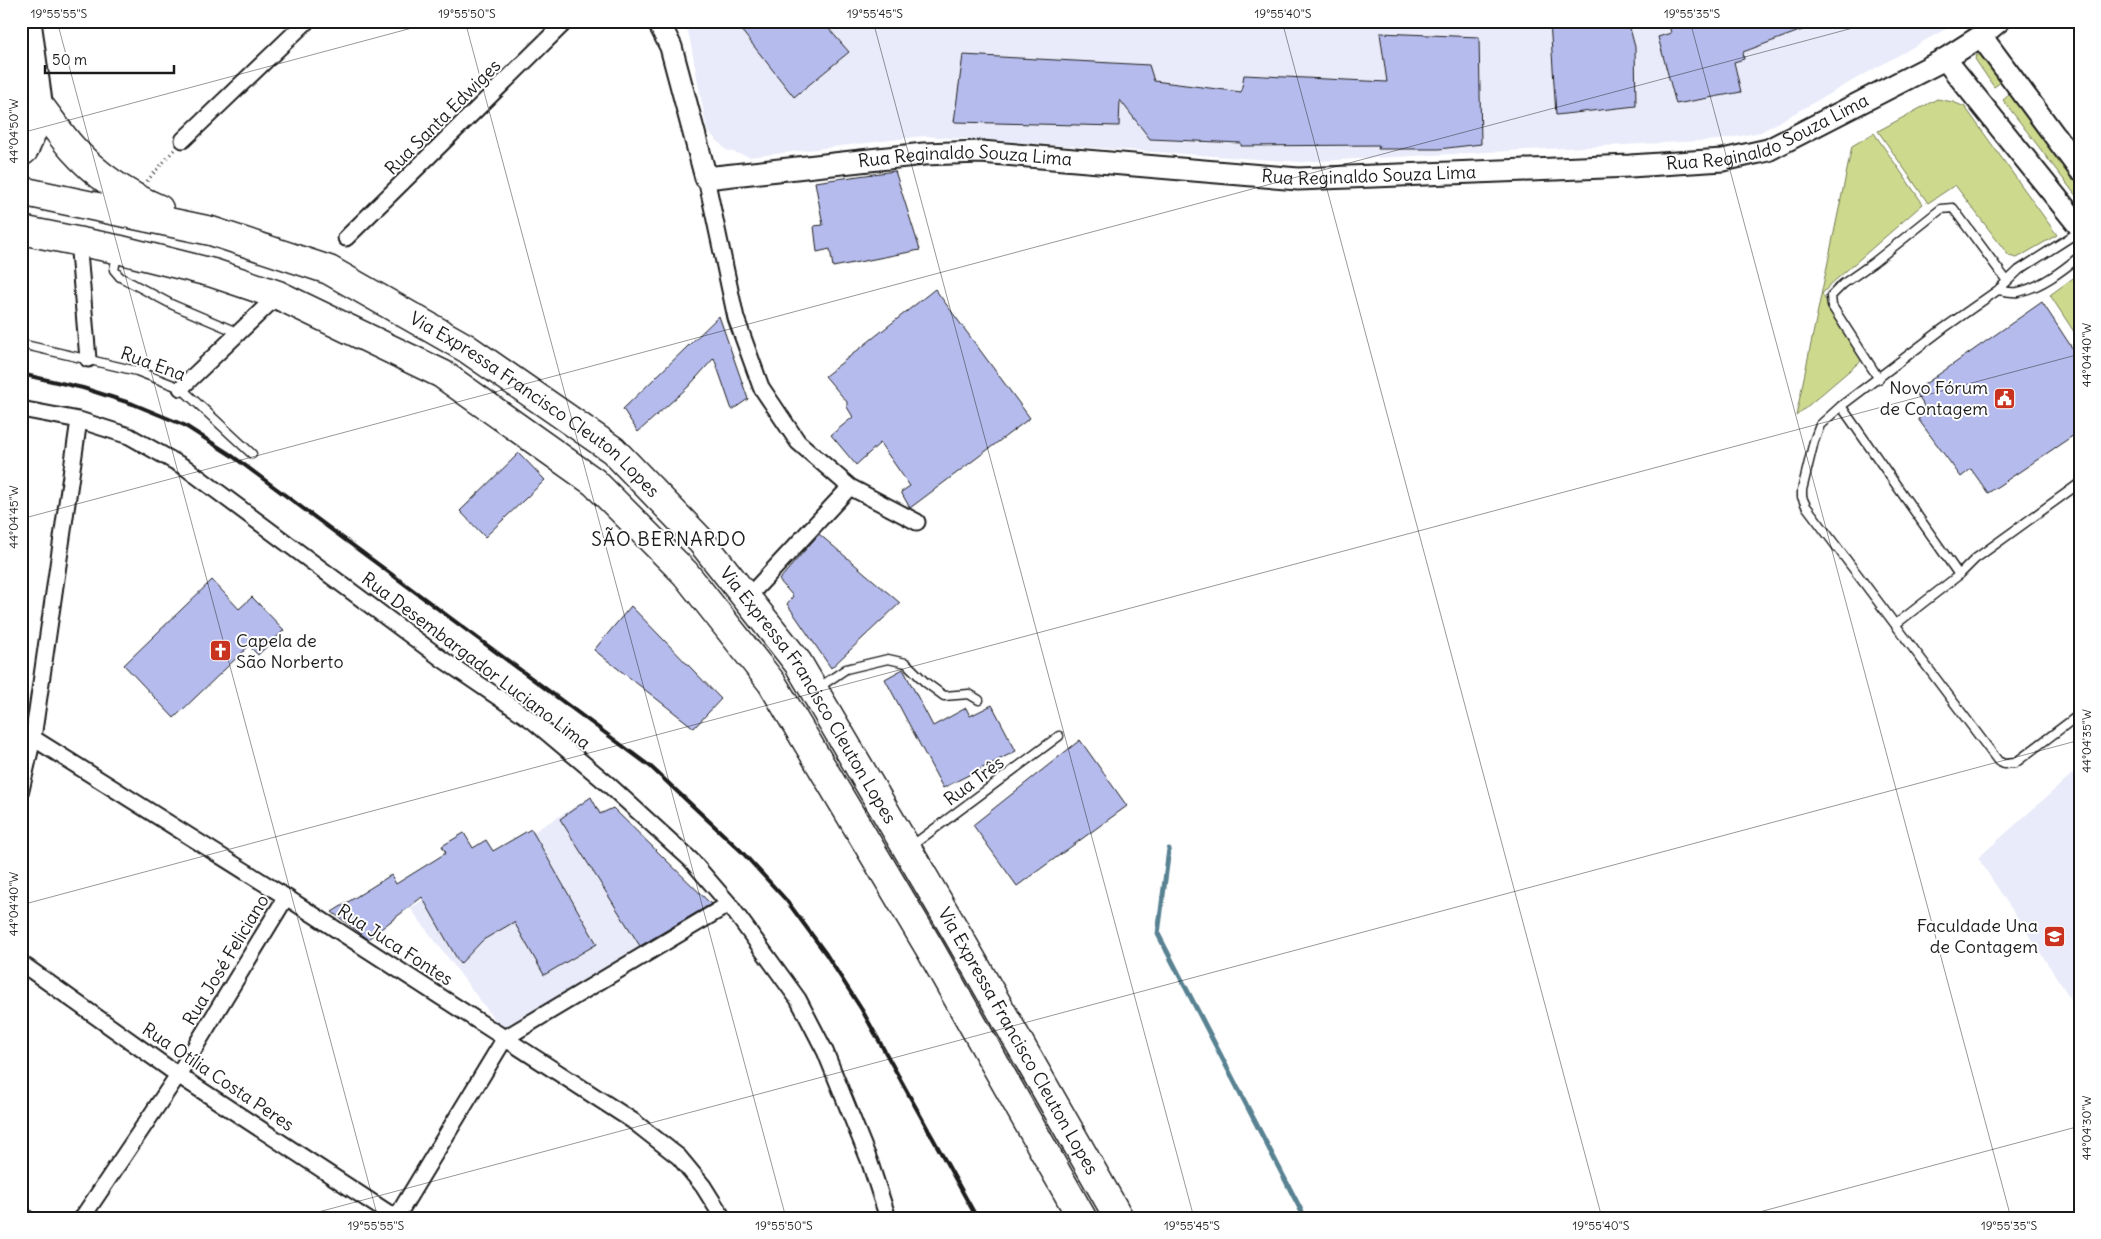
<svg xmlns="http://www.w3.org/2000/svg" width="2101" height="1239" font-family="Delius,sans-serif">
	<rect width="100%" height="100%" fill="#fff"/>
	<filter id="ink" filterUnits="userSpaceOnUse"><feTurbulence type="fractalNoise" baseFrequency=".02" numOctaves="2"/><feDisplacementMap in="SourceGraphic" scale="10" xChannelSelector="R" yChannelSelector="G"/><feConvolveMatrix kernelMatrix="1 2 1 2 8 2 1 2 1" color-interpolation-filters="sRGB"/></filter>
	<g filter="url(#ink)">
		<path fill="#e9ebfa" d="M684,21h1276l-199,111 -42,8 -418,22 -377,-26 -174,21 -24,-7 -19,-20 -18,-95z
			M2080,767v246l-102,-155z
			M587,799l125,112 -207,122 -95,-125z"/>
		<path fill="#cdda8e" stroke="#747b55" d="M1976,55h5l5,4 15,23 -7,5 -19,-28z
			M2010,94l70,91v16l-77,-101z
			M1937,99l16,3 12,5 92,128 -40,23 -8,-2 -54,-71 -27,18 -50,-72z
			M1874,133l49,71 -92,80 -9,10 41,65 -67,57 56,-270z
			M2080,273v68l-30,-46z"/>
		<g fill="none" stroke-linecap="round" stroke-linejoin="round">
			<path stroke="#588292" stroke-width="5" d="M1169,849l-11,85 147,284"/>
		</g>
		<path fill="#b5bced" stroke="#1c1c1c" d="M734,21h88l27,31 -55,45z
			M1550,21h78l7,26 1,59 -80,9z
			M1668,21h153v2l-78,29 1,7 -10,3 7,30 -65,12 -18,-67 13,-4z
			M1380,33l99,4 2,107 -42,5h-61l1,-4 -138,1v-3l-91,-4 -30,-39 -1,26 -165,-4 9,-67 186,10 5,16 87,11 3,-17 143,7z
			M895,171l25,79 -87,17 -3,-18 -13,3 -3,-26 9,-1 -8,-43z
			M935,289l95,129 -120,90 -9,-16 9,-6 -30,-43 -24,22 -25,-30 22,-18 -6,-10v-5l-22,-26z
			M2042,302l38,58v71l-92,62 -17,-24 -10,8 -43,-58 7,-5 -4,-5 3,-3 -9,-15z
			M719,316l29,83 -16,11 -18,-52 -26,29 -50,45 -15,-23z
			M519,453l26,27 -60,57 -25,-26z
			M819,534l81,69 -69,65 -44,-64 6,-8 -14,-16z
			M212,580l27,29 13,-12 32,33 -26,25 -9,-9 -75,72 -50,-53z
			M631,606l90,93 -27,29 -100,-78z
			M903,669l30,57 33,-18 4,8 22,-11 24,46 -73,37 -58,-109z
			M1080,740l47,66 -110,80 -44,-61z
			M591,797l9,17 13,-6 98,96 -71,42 -80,-127z
			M531,829l66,115 -53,31 -30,-53 -31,18 -23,24 -38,-67 -54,42 -36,-27 59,-37 5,9 50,-31 -4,-7 22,-13 9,15 13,-8 7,11z"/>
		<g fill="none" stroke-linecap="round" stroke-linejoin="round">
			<defs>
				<path id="lane" d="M2080,231l-61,39 -21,20 -54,38 -103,78 118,169 16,-16 105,-76
					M119,254l-3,6 -2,10 6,7 53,28 66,28
					M1998,290c6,1 14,3 20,2 23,-5 44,-21 62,-36
					M21,344l116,27 44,17 71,66
					M1879,379l-47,-73 -1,-10 12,-12 30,-21 68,-54 12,-1 54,73
					M1841,406l-21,19 -6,16 -12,49v7l4,9 192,255 6,3 11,-1 65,-49
					M1896,624l63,-49
					M818,688l28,-19 42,-10 18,4 19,19 19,14 25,-2 10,6
					M910,847l149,-111"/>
				<path id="street" d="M183,140l124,-119
					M706,178l30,140 25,69 37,55 52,45 67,35
					M346,238l220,-217
					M78,240l10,119
					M181,388l97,-93
					M21,409l58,11 50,16 57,32 256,191 91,62 76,64 82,75 38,44 69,95 27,52 44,109 19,58
					M747,598l103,-111
					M21,734l12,4 253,159 347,224 46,36 24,29 20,32
					M21,790l12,-52 46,-318
					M21,963l157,112 218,143
					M21,1215l5,3
					M82,1218l96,-143 108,-178
					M396,1218l109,-180 224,-134"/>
				<g id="secondary">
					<path d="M30,21l12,88"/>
					<path id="s1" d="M658,21l13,26 35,131 218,-24 57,-2 317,27 332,-13 93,-6 45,-10 177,-91 36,-23 18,-15"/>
					<path d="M1981,36l99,134"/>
					<path d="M1945,59l135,168"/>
				</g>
				<g id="highway">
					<path d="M21,152l3,-2 18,-41c10,13 20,28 31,40 24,27 53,46 86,60"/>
					<path id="s2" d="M21,191l190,40 118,39 137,78 147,102 89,92 96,121 161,274 160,281"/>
					<path d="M21,230l100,20 92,23 65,22 164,79 152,108 91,91 87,110 158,266 152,269"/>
				</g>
			</defs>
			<use href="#lane" stroke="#1c1c1c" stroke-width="11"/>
			<use href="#street" stroke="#1c1c1c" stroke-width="19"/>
			<use href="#secondary" stroke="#1c1c1c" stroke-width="25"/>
			<use href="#highway" stroke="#1c1c1c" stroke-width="31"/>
			<path stroke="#1c1c1c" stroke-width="3" stroke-dasharray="1 4" stroke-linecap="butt" d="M147,181l27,-31"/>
			<use href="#lane" stroke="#fff" stroke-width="8"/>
			<use href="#street" stroke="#fff" stroke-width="15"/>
			<use href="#secondary" stroke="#fff" stroke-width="21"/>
			<use href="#highway" stroke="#fff" stroke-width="28"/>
			<path stroke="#1c1c1c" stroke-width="4" d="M21,374l62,14 50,16 51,21 47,30 420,312 90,84 46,50 39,53 36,56 115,208"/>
		</g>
	</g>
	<path fill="none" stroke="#1c1c1c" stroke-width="1" stroke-opacity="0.45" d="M57,21l321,1197M465,21l321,1197M873,21l321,1197M1282,21l320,1197M1690,21l321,1197M21,133l417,-112M21,519l1858,-498M21,905l2059,-551M296,1218l1784,-478M1737,1218l343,-92"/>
	<defs>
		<symbol id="civic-square" viewBox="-11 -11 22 22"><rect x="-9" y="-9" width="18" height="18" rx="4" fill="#c8321e" stroke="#fff"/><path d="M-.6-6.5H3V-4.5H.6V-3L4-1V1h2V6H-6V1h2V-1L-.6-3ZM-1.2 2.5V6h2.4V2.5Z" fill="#fff"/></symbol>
		<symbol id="church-square" viewBox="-11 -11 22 22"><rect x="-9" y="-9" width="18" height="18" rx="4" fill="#c8321e" stroke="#fff"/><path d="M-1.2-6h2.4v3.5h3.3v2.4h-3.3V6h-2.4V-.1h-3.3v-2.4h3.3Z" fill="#fff"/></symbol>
		<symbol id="university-square" viewBox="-11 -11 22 22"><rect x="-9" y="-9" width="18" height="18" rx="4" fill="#c8321e" stroke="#fff"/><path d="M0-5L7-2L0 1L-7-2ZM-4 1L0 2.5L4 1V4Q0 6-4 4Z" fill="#fff"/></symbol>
	</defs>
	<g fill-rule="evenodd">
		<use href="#civic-square" x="1992" y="386" width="25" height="25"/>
		<use href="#church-square" x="208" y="638" width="25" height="25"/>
		<use href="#university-square" x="2042" y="924" width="25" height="25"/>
	</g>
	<g text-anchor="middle" stroke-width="4" stroke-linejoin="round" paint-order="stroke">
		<g font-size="18" fill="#1c1c1c" stroke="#fff">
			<text transform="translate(443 117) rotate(-45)" y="6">Rua Santa Edwiges</text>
			<text dy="6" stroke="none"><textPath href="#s1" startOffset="1235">Rua Reginaldo Souza Lima</textPath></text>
			<text dy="6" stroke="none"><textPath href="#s1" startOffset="425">Rua Reginaldo Souza Lima</textPath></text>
			<text dy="6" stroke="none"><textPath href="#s1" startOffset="830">Rua Reginaldo Souza Lima</textPath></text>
			<text transform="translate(153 364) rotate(20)" y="6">Rua Ena</text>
			<text dy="6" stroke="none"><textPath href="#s2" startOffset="565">Via Expressa Francisco Cleuton Lopes</textPath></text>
			<text transform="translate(476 661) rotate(37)" y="6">Rua Desembargador Luciano Lima</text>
			<text dy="6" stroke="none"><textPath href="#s2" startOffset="970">Via Expressa Francisco Cleuton Lopes</textPath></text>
			<text transform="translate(974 781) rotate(-37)" y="6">Rua Três</text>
			<text transform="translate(395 945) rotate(33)" y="6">Rua Juca Fontes</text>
			<text transform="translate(226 960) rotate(-59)" y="6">Rua José Feliciano</text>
			<text dy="6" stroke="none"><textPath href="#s2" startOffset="1375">Via Expressa Francisco Cleuton Lopes</textPath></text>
			<text transform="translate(218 1077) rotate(34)" y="6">Rua Otília Costa Peres</text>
		</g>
		<g font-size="18" fill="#1c1c1c" stroke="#fff" text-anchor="end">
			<text x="1988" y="394">Novo Fórum<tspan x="1988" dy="21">de Contagem</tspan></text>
			<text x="236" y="647" text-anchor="start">Capela de<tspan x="236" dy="21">São Norberto</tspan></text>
			<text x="2038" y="932">Faculdade Una<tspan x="2038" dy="21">de Contagem</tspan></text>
		</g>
		<g font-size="19" letter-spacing="1" fill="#1c1c1c" stroke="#fff">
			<text x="669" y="546">SÃO BERNARDO</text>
		</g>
	</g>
	<rect width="2101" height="1239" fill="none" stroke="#fff" stroke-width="55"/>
	<path d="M45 65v8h129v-8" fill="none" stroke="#1c1c1c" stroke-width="2.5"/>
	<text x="52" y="65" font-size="15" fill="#1c1c1c" stroke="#ffffff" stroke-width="4" paint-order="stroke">50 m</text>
	<rect x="28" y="28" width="2046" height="1184" fill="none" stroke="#1c1c1c" stroke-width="2"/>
	<g font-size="12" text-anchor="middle" fill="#1c1c1c">
		<text x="59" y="18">19°55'55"S</text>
		<text x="467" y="18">19°55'50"S</text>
		<text x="875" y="18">19°55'45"S</text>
		<text x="1283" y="18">19°55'40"S</text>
		<text x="1692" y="18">19°55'35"S</text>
		<text transform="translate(14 131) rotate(-90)" y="4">44°04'50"W</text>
		<text transform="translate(2087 355) rotate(-90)" y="4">44°04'40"W</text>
		<text transform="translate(14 517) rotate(-90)" y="4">44°04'45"W</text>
		<text transform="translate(2087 741) rotate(-90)" y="4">44°04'35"W</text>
		<text transform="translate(14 904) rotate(-90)" y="4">44°04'40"W</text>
		<text transform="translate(2087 1128) rotate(-90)" y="4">44°04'30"W</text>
		<text x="376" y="1230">19°55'55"S</text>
		<text x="784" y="1230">19°55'50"S</text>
		<text x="1192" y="1230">19°55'45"S</text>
		<text x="1601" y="1230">19°55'40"S</text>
		<text x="2009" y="1230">19°55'35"S</text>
	</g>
</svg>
